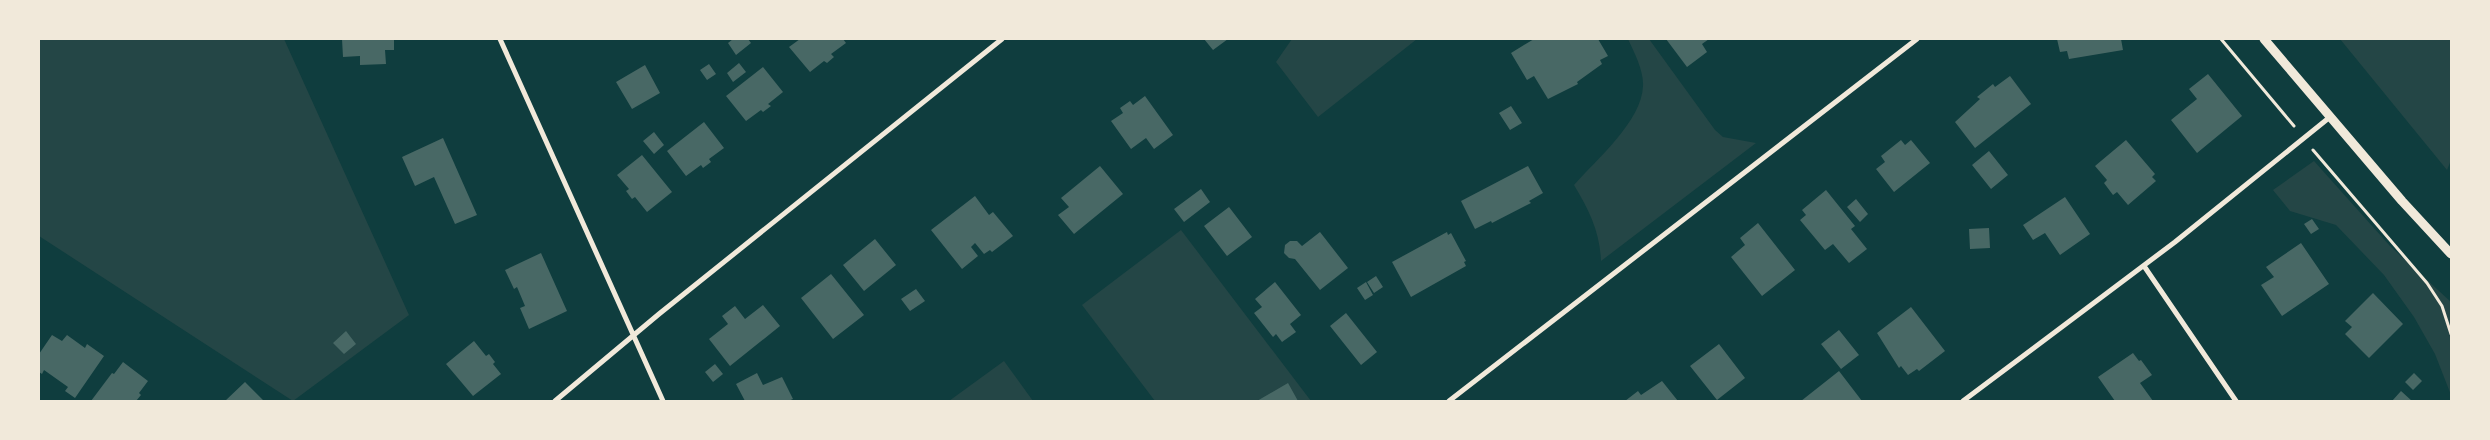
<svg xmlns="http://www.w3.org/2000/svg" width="2490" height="440" font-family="'Asap Condensed',sans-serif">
	<rect width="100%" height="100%" fill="#0f3d3e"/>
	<path fill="#244646" d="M39,39h245l125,276 -116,86 -254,-165z
		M1292,39h125l-99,78 -42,-55z
		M1628,39h21l66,91 8,7 33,6 -155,118c-1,-29 -12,-51 -27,-76 22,-25 68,-64 69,-99 1,-15 -9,-34 -15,-47z
		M2340,39h111v121l-4,10z
		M2314,161l76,85 61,56v93l-16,-41 -21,-37 -30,-42 -48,-50 -46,-14 -17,-21z
		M1181,230l130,171h-156l-73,-96z
		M1004,361l29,40h-84z"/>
	<path fill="#486865" d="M342,39h52v11h-9l1,14 -26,1v-9l-17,1z
		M733,39h15l3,4 -15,12 -8,-12z
		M800,39h43l3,4 -15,11 3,3 -7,6 -3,-2 -14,11 -21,-25z
		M1204,39h24l-15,11z
		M1534,39h64l10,17 -8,4 2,4 -25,18 1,2 -30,15 -14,-23 -7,4 -16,-27z
		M1666,39h43l-7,5 5,8 -20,15z
		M2057,39h64l2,11 -54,9 -2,-8 -7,1z
		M739,63l7,9 -13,10 -6,-9z
		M709,64l7,10 -9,6 -7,-10z
		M645,65l15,28 -28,16 -16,-27z
		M763,67l20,25 -15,12 3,2 -8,6 -2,-2 -15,11 -20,-25z
		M2208,74l34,42 -45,37 -26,-33 26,-21 -8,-10z
		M2010,76l21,28 -56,44 -20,-26 25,-23 -3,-2 16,-13 2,3z
		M1145,96l28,39 -19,14 -8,-11 -15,11 -20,-28 12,-8 -3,-5 10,-7 3,4z
		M1511,106l11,17 -12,7 -11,-17z
		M704,122l20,26 -15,11 2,3 -8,6 -2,-3 -15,11 -19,-25z
		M654,132l10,13 -10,9 -11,-13z
		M443,138l34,77 -22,9 -21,-47 -19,9 -13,-29z
		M1901,140l4,5 6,-5 19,23 -36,29 -18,-23 9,-7 -4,-6z
		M2126,140l29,34 -3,3 4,4 -28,24 -11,-13 -4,3 -9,-12 3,-3 -12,-14z
		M1989,151l19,24 -17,14 -19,-24z
		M642,155l30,37 -25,20 -12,-15 -3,2 -6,-8 3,-2 -12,-14z
		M1100,166l23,28 -49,40 -16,-19 11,-8 -8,-9z
		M1528,166l15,27 -14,8 2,2 -39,20 -1,-2 -16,8 -14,-28z
		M1201,189l9,13 -26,20 -10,-13z
		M1826,190l29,36 -4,3 16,20 -18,14 -16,-19 -8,6 -25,-30 6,-5 -4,-5z
		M975,196l14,19 4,-3 20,24 -21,16 -2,-2 -6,4 -9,-11 -4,4 7,9 -16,13 -31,-39z
		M2065,197l25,37 -30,21 -15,-22 -12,7 -10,-15z
		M1856,199l12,15 -8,8 -13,-15z
		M1229,207l23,30 -25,19 -23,-30z
		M2312,219l7,10 -8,5 -7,-10z
		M1758,223l37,47 -33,26 -31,-39 14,-12 -5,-7z
		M1989,228l1,20 -20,1 -1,-20z
		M1320,232l28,36 -28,22 -25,-31 -6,-1 -5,-5 1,-8 5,-4h7l5,5z
		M1447,232l1,3 3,-2 15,28 -2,1 2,4 -55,31 -19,-35z
		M875,239l21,26 -32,26 -21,-26z
		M2301,243l28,41 -47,32 -21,-31 13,-8 -8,-10z
		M541,253l26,58 -38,18 -9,-21 5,-2 -8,-19 -3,2 -9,-19z
		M831,274l33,41 -31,24 -32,-41z
		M1376,276l7,11 -9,6 -7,-11z
		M1275,282l26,33 -11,9 6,8 -14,10 -6,-8 -3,3 -19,-24 8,-6 -7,-8z
		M1366,282l7,13 -8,5 -8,-12z
		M916,289l9,12 -15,10 -9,-12z
		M2373,293l30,31 -34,34 -24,-24 7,-7 -7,-6z
		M763,305l17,21 -50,40 -21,-27 19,-15 -6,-8 13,-10 10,13z
		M1911,307l34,44 -26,20 -2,-2 -9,6 -7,-9 -2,2 -22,-35z
		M1346,313l31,39 -16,13 -31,-39z
		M1839,330l20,25 -18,14 -20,-25z
		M346,331l10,13 -12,10 -11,-11z
		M52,335l10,6 5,-6 18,13 2,-4 17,12 -29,42 -10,-7 3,-4 -24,-17 -2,4 -3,-2v-18z
		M474,341l12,15 3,-2 6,8 -2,2 8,10 -28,22 -27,-32z
		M1719,344l26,34 -28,22 -27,-34z
		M2133,353l6,8 2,-1 11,15 -12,8 13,18h-38l-17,-24z
		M123,362l25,19 -9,12 2,2 -5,6h-45l21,-28 2,1z
		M715,364l8,10 -10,8 -8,-10z
		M1839,371l23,30h-61z
		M757,373l6,12 19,-8 11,22 -5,2h-43l-9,-17z
		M2414,373l8,8 -9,9 -8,-8z
		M1662,381l16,20h-53l13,-10 3,4z
		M245,382l19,19h-39z
		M1288,383l10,18h-41z
		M2401,391l11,10h-20z"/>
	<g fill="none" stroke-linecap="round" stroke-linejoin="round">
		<path stroke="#f1e9da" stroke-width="3" d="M2221,39l73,87
			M2313,150l114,133 15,23 9,28"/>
		<path stroke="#f1e9da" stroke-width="5" d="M500,39l163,362
			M2144,266l92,135
			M555,401l104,-87 343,-275
			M1449,401l468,-362
			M1963,401l212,-159 155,-125"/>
		<path stroke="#f1e9da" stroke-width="9" d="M2264,39l138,162 49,53"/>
	</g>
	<rect width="2490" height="440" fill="none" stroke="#f1e9da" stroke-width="80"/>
</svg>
